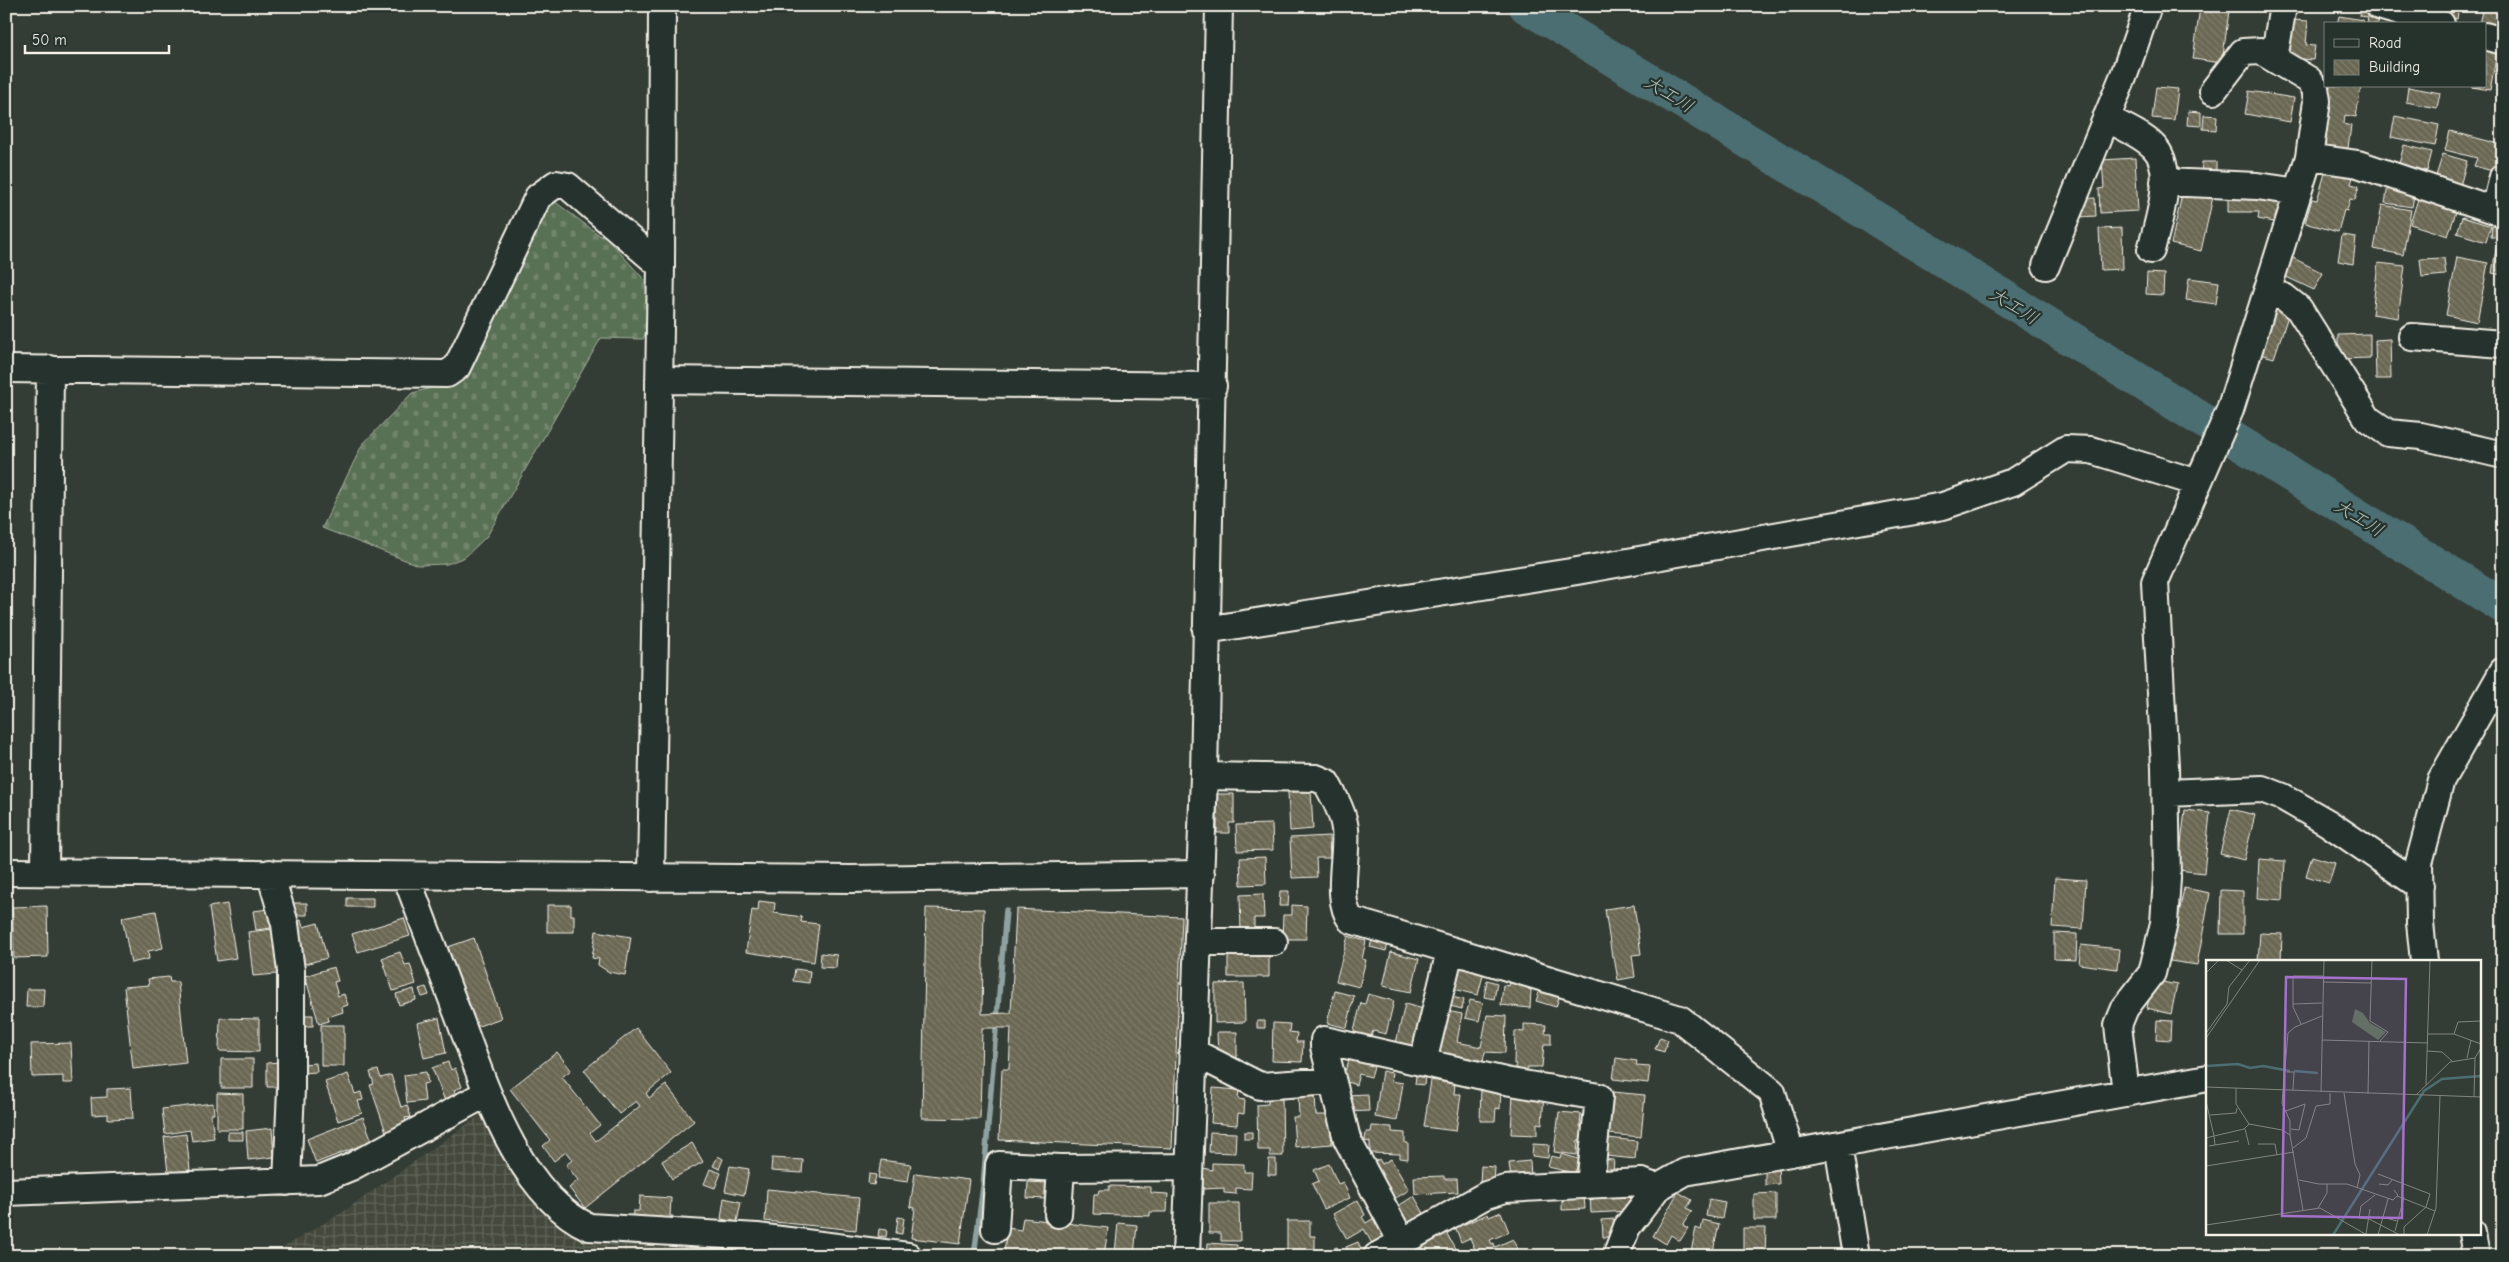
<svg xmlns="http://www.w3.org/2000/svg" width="2509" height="1262" font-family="'Comic Neue','Klee One',sans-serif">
	<defs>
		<pattern id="industrial-grid" width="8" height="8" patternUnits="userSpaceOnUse" patternTransform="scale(1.25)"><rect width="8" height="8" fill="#444a3e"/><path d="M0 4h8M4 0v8" fill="none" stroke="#60655a"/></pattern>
		<pattern id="cemetery-stones" width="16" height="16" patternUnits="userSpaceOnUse" patternTransform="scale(1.25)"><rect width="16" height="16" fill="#596f53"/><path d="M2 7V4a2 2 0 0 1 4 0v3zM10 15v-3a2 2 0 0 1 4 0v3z" fill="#71846c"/></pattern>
		<pattern id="building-back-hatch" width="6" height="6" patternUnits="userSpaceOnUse" patternTransform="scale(1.25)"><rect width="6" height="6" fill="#6a6753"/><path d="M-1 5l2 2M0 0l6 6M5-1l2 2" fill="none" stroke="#807d6c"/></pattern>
	</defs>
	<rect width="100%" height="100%" fill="#343d35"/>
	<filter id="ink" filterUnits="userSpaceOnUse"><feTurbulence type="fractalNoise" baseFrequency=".02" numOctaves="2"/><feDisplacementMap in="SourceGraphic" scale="10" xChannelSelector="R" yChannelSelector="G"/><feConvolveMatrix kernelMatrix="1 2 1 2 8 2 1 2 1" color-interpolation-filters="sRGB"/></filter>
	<g filter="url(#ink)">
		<path fill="url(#industrial-grid)" d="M483,1113l46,79 19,24 16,11 20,7 248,22h-563l74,-44z"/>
		<path fill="url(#cemetery-stones)" stroke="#a6b09e" d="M554,201l60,45 35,39 -1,42 -5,12 -42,-1 -114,198 -22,21 -18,7 -29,1 -96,-37 40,-83 50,-52 55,-14 5,-26 73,-150z"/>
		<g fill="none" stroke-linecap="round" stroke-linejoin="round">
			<path stroke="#8fa2a1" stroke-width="5.5" d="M974,1256l9,-70 23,-276"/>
			<path stroke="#4b6e72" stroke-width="35" d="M1526,6l434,264 543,336"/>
		</g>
		<path fill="url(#building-back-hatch)" stroke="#f4f1e8" d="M2433,6h26l-2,13 -25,-5z
			M2483,6h20v26l-18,-8h-6z
			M2200,7l29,4 -7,52 -29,-4z
			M2361,7l19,2 -2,15 -11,-1 1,-6 -8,-1z
			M2339,16l24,4 -1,4h-25z
			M2293,20l15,1 -2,24 9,1 -2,14 -24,-2z
			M2485,45l13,3 -8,42 -18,-3 13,-1z
			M2328,86h33l-5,31 -11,-2 -1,9 7,2 -4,29 -29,-4z
			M2156,87l22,2 -4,31 -22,-2z
			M2408,87l32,6 -3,15 -31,-6z
			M2249,91l45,7 -4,24 -45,-8z
			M2188,111l13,1v14l-14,-1z
			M2204,115l13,1 -1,14 -13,-1z
			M2395,116l44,9 -4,21 -44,-9z
			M2450,131l53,14 -7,27 -22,-6 3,-8 -32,-8z
			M2404,145l28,7 -5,19 -28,-7z
			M2443,154l24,7 -7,25 -25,-7z
			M2135,158l3,53 -38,2 -1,-24 5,-1 -2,-28z
			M2202,162h14v15h-15z
			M2326,170l27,7 -2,7 8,2 -4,14 -5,-1 -3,12 -3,-1 -6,22 -33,-9 7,-24 5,1z
			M2388,186l27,5 -3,16 -27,-4z
			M2183,190l30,7 -12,54 -30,-7z
			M2228,193l60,6 -5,25 -25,-5 1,-7h-31z
			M2095,198l1,18 -16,1 -1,-18z
			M2418,199l38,13 -8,24 -38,-12z
			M2382,205l29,5 -8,45 -29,-6z
			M2462,217l29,9 -5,16 -29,-9z
			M2492,226l11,2v10l-12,-1z
			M2122,228l1,41 -22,1 -2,-41z
			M2342,235l14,2 -3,27 -15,-3z
			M2497,243l6,1v31l-11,-2z
			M2287,255l36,18 -9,17 -36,-17z
			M2457,257l31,6 -11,59 -31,-7z
			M2444,258l2,17 -24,2 -2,-18z
			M2378,263l27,3 -7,52 -26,-4z
			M2147,273l17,1 -1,21 -17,-1z
			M2189,278l30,4 -3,22 -30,-4z
			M2271,307l18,6 -15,45 -18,-5z
			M2370,334v24l-32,1v-24z
			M2390,339l1,40h-15l-1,-39z
			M1311,791l2,38 -23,2 -2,-39z
			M1217,794h17v29h-5v10h-12z
			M2231,809l24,6 -11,45 -24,-6z
			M2185,810l25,3 -6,60 -26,-3z
			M1272,824l1,26 -36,1 -1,-26z
			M1329,836l1,22h-14l1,19 -25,1 -2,-40z
			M2312,856l23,7 -6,20 -23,-7z
			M1265,857l1,27 -25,1 -1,-27z
			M2259,859l26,2 -2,39 -26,-2z
			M2055,878l31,2 -3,49 -31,-2z
			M2184,888l26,5 -13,72 -27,-4z
			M2221,890l22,1v43h-23z
			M1280,891h9l-1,15h-9z
			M1263,894l1,24h-10v15h-13l-1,-38z
			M347,898h26v9h-26z
			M759,901l16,2 -1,10 28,4 -1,5 18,2 -5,38 -68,-10 6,-42 6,1z
			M293,903h14v12h-14z
			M227,904l9,54 -19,3 -8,-54z
			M547,905h24v10h3v17h-27z
			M1292,905l15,1 -1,33h-24l1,-24h9z
			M1634,905l7,49 -9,1 3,22 -17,3 -4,-23h-2l-7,-48z
			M47,906l1,51 -34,1 -2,-51z
			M926,908l58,1 -2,105 29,-1 5,-104 166,8 -10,231 -173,-8 3,-71h7l2,-41h-29l-2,91 -58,-1z
			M269,909l2,19 -15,2 -3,-19z
			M156,911l7,37 -15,3 1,8 -18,4 -9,-46z
			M404,918l6,18 -52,16 -6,-18z
			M301,920l2,7 15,-4 9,35 -22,6 -11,-42z
			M273,929l4,45 -24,2 -5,-44z
			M596,931l35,6 -6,38 -16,-3 -11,-7 1,-6 -7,-1z
			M2054,933l23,1 -1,26 -22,-1z
			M2260,933l22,1 -1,27h-23z
			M1348,936l18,5 -4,18 4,1 -7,27 -23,-6z
			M474,938l27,80 -25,9 -28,-80z
			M1372,940l16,4 -2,7 -16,-4z
			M2081,945l38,4 -2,20 -38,-5z
			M400,952l5,13 5,-1 6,20 -23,7 -11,-33z
			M1228,952h41v25h-41z
			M1391,952l28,7 -8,33 -28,-6z
			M821,953l16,2 -1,13 -16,-1z
			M1460,965l24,6 -6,24 -24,-6z
			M334,967l4,14 -4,1 4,14 6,-2 4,11 -6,2 1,5 -15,5 1,4 -10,3 -14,-48z
			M795,969l15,2 -1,12 -16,-2z
			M169,977l1,5h8l8,81 -53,6 -9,-82 25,-2 -1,-6z
			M1487,980l10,3 -3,16 -10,-2z
			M2153,980l24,5 -6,29 -24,-6z
			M1510,981l19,2 -1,6 3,1 -1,18 -29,-3 2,-20 6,1z
			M1244,983l1,39 -30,1v-39z
			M1541,986l20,5 -5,16 -20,-6z
			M426,987l3,8 -7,2 -3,-8z
			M27,989h17l-1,18h-17z
			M414,989l2,11 -17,5 -3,-11z
			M1335,991l19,5 -7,32 -20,-5z
			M1368,994l26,7 -8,33 -13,-3 -3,8 -17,-4 8,-32 4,1z
			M1452,997l12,3 -2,9 -12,-3z
			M1470,1000l13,3 -4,18 -14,-3z
			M1405,1004l22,6 -12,38 -19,-5z
			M1447,1011l15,3 -5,28 24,5 6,-32 19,1 -1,37 -20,-1 -2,9 -44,-9z
			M304,1015h9v11h-8z
			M220,1018l39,1v33l-40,-1z
			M439,1018l7,35 -22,5 -7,-35z
			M2157,1020l15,1 -1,19 -15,-1z
			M1257,1021h8v7h-8z
			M1273,1023l17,1 -1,8 8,1 -1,9h7l-1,20 -30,-1z
			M1524,1024l22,1 -1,8h6v11h-7l-2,23h-15v8h-11v-11h-2l1,-33 9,1z
			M321,1025h23v41h-23z
			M636,1028l35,45 -25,20 3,5 17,-13 28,36 -109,87 -16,-20 9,-8 -12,-15 6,-5 -6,-8 -12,9 -11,-15 7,-6 -40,-51 47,-37 14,18 -9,7 38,48 -10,8 6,8 44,-35 -4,-5 -17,13 -35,-44z
			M1217,1032h20v26h-19z
			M1660,1037l8,3 -4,12 -9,-3z
			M71,1043l2,40h-10v-7l-31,1 -1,-33z
			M1351,1056l24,7 -4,14 -12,-3 -3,11 -15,-5z
			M1616,1058l21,3 -1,5 14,1 -2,16 -35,-4z
			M221,1059h32v29h-32z
			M279,1062l1,25h-13v-24z
			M448,1062l3,8 4,-2 7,19 -8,3 3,7 -12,4 -13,-33z
			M316,1063l1,9 -14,1 -1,-9z
			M1417,1067l9,1 -2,17 -9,-1z
			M378,1070l3,8 10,-3 10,32 6,-2 4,12 -6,1 2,7 -21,7 -16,-47 4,-1 -4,-12z
			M1382,1071l10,2 -1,8 12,2 -6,38 -22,-4z
			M426,1072l2,11 -5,1 2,17 -18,2 -3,-28z
			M348,1074l7,20 6,-2 2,8 -5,1 4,12 -24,8 -13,-39z
			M1431,1080l24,4 -1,10h7l-5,37 -32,-4z
			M1481,1085l20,1 -1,23 -4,-1 -1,13h-15z
			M131,1088l2,30 -25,1v-5l-16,1 -1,-17 16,-1v-8z
			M1213,1088l26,2 -1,9 7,1 -1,14 -6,-1 -1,12 -26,-2z
			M1315,1092l1,23h13l3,29 -37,3 -2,-30h6l-1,-23z
			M1613,1092l32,3 -4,42 -32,-3z
			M217,1093l26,1v35h-26z
			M1513,1093l31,2 -2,29 -5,-1v12l-26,-1z
			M1368,1094l1,17 -22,1 -1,-17z
			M1282,1098l1,58h-13v-6h-12l-1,-45 11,-1v-5z
			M213,1103l1,11h-3l3,24 -22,3 -2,-11 -25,4 -3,-25z
			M1559,1112l22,2 -1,13 7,1 -1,12h-8l-1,15 -23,-3z
			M363,1117l9,24 -56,22 -9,-24z
			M1372,1126l20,1v5l13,1v10h3v16l-8,-1v-4l-30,-1v-11l-5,-1 1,-9h5z
			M272,1128l2,29 -26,3 -2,-29z
			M228,1132h15v8h-15z
			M1210,1132l26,1 -1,20 -26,-1z
			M1244,1132h8v7h-8z
			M186,1134l4,36 -22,3 -4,-36z
			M1608,1138l29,3 -2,18 -29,-3z
			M692,1143l11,19 -31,17 -10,-18z
			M1533,1144l16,1 -1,13 -16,-2z
			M1561,1154l18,5 -4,14 -27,-6 3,-11 9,2z
			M718,1156l5,3 -4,10 -6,-3z
			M772,1158l31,2 -1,13 -31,-2z
			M1269,1159h7v16h-8z
			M1379,1159l3,5 9,-5 18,31 -18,11 -19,-38z
			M1597,1159l17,1 -1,11 -16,-1z
			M881,1160l30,4 -3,18 -30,-4z
			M1530,1161l1,16 -20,2 -2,-16z
			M1212,1163l32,1v8h8l-1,17 -15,-1v6l-12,-1v-5l-21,1v-21l9,2z
			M1329,1164l9,20 5,-2 7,16 -26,11 -12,-25 7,-3 -5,-11z
			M730,1166l19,3 -5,26 -19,-4z
			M1481,1166l14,1 -1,17 -14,-1z
			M1765,1166h13l1,18 -14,1z
			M710,1169l11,4 -6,15 -11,-4z
			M915,1173l54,7 -9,64 -49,-6 4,-30 -5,-1z
			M869,1174l7,1 -2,10 -6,-1z
			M1444,1176v3h13l1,13 -43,2 -1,-17z
			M1028,1182l19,1 -1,16 -19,-1z
			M1109,1186l42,1v6l17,1 -1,18h-17v4l-57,-2 1,-20h4l1,-4h10z
			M767,1189l92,9 -3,32 -91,-9z
			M1630,1191l2,20 -41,2 -1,-19z
			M1678,1192l14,8 -5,8 5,3 -9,14 5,3 -8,13 -9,-6 -5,9 -13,-8z
			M1776,1193v27h-22v-26z
			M1584,1195l1,14 -23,1v-14z
			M640,1196l31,2 -1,18h3v8l-41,-3 1,-10h6z
			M1414,1196l11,19 -19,12 -11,-19z
			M724,1198l17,4 -4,20 -16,-3z
			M1709,1199l16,3 -3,17 -16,-3z
			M1358,1200l7,15 -3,2 4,6 13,-8 13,24 -17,10 -11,-20 -17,10 -14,-25z
			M1209,1203h30l1,38h-19v-8h-12z
			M1501,1212l8,20 -19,8 2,4 2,-1 1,4 18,-8 7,17h-38l-2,-6 -4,2 -6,-14 -9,4 -8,-21 9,-4 3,7 23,-10 1,3z
			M898,1217l6,1 -2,16 -6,-1z
			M1023,1218l85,10 -4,28h-74l-26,-3 3,-25 14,2z
			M1614,1219l1,18h-12l-1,-17z
			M1703,1220l16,4 -7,32h-22l6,-28 5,2z
			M1287,1221h23v15h5v20h-28z
			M1118,1223l19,2 -3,30 -19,-2z
			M1743,1228h23l-1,28h-22z
			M879,1229l8,1 -1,7 -8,-1z
			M1446,1232l13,24h-33l-5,-11z
			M1358,1242l6,13 -14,1 -4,-9z
			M1208,1243l29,2v11h-30z
			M1337,1247l4,9h-8l-3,-6z"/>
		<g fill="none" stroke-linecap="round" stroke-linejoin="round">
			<defs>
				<path id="minor" d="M2379,6l62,18
					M2485,36l18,5
					M2274,59l9,-53
					M2106,118c15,8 35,16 47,28 24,22 5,76 -2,104
					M2309,157l49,7 145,49
					M2164,182l93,4 41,6
					M2495,210l8,-33
					M2046,266l78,-191 24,-69
					M2267,292l17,5 15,12 69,110 20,14 33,3 82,19
					M2412,337l91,7
					M6,369l441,5 10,-7 81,-170 18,-13 12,2 93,80
					M659,380l554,6
					M1206,630l371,-59 366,-65 70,-24 53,-33 25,1 107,33
					M1204,776l112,2 10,4c8,15 17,30 19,47 3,26 -10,70 6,91l329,99 92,73 19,61
					M2166,793l96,-4 21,8 45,26 92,63
					M45,871l5,-502
					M6,872l845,7 350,-5
					M270,873l15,51 6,47v118l-4,93
					M406,876c17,45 34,90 51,136 26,69 60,182 132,215l168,10 151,19
					M651,878l10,-612 1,-260
					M1199,942h75
					M2424,961l-4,-38 -1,-60 22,-83 62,-109
					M1193,1052l67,34 72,-5
					M1423,1062l27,-111
					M2126,1093l-8,-68 7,-17 27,-35 12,-50 3,-45 -2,-111 -10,-185 75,-172 79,-253 8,-56 -2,-13 -6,-8 -48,-29 -18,1 -30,39
					M1838,1145l18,111
					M6,1192l313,-12 32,-13 136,-74
					M1058,1214l3,-46
					M995,1229l4,-64 62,3 127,-1
					M2472,1233l4,23
					M1402,1242l-55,-103 -23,-92v-7l181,41 94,16 -9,88
					M1186,1256l18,-480 15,-770
					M1377,1256l109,-61 19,-6 137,-7 15,6
					M1616,1256l11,-29 30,-39 28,-16 523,-94"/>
			</defs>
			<use href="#minor" stroke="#f4f1e8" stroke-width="30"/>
			<use href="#minor" stroke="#26332d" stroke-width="26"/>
		</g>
	</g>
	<g text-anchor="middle" stroke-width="4.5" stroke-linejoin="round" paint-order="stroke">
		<g font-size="18" font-style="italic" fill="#b0bdb9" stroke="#26332d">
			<text transform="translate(1669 94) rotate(32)" y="6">大工川</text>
			<text transform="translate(2014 306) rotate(32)" y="6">大工川</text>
			<text transform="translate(2359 518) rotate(32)" y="6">大工川</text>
		</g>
	</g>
	<g transform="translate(2206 960)">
		<rect width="275" height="275" fill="#343d35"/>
		<path d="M149,49l8,4 7,10 16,9 -8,8 -26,-18z" fill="#596f53"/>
		<path fill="none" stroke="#4b6e72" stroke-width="2.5" d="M0,106l32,-2 12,4 13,-2 27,5M88,111l24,2M127,275l91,-144 18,-12 39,-3"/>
		<path fill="none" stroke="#81857d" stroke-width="1" d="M20,0l16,10M166,0l-2,61 18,11 -8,9M0,13l13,-13M117,22l48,1M87,44l29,-1M95,64l-8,-17v-31h30M0,73l21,-29 2,-17 21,-27M222,74h26l27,10M248,74l4,-12 23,-1M0,78l54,-78M116,80l106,3M221,91l15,1 10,9M261,98l4,-18M81,112h7l-1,18M220,125l4,-125M0,127l275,10M30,128v16l13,20M115,132l3,-132M138,133l11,71 5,11 -3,13M162,134l1,-53M210,135l34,-33 25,-4 6,-10M268,137l1,-39M0,141l8,35 30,-7 5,-5 33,6 8,5 13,75M80,151l19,-7 -6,26 -8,-1M4,155l26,-2 1,-5M39,169l4,16M84,175v-14l-8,-18 6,-70 7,-6 27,-11M0,178l8,-2 1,9M52,184h17l2,11M3,186l30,-5M87,188l13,-10 10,-32 14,-2v-11M0,206l88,-14M172,214l52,20 -4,13M93,220l20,4h28l46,16 5,-5 -4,-5M173,224l9,1 4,-5M191,236l38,15M112,248l9,-15v-9M176,257l15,4M163,259l-10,-1 2,-12 14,-11M163,259l31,16M0,265l114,-17 47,27M189,271l9,-34M160,274l4,-25M172,275l10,-36M198,275v-8l22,-20M221,275l9,-27 4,-112"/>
		<path fill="#a571cd" fill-opacity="0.15" stroke="#a571cd" stroke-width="2.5" d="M80,17l120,2 -4,239 -120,-2z"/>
		<rect width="275" height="275" fill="none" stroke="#f4f1e8" stroke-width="2.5"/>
	</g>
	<rect width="2509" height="1262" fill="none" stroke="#26332d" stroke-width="25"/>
	<rect x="12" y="12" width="2484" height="1237" fill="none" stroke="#f4f1e8" stroke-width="2" filter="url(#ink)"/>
	<rect x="2324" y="22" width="162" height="65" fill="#26332d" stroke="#787f78"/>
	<rect x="2334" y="39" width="25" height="8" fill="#26332d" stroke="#787f78"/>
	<text x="2369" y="48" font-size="15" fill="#f4f1e8">Road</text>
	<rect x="2334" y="60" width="25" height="15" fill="url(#building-back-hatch)" stroke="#787f78"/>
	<text x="2369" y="72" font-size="15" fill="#f4f1e8">Building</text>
	<path d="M25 45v8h144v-8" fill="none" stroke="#f4f1e8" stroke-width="2.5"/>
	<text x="32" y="45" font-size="15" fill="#f4f1e8" stroke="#26332d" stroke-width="4" paint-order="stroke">50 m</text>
</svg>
